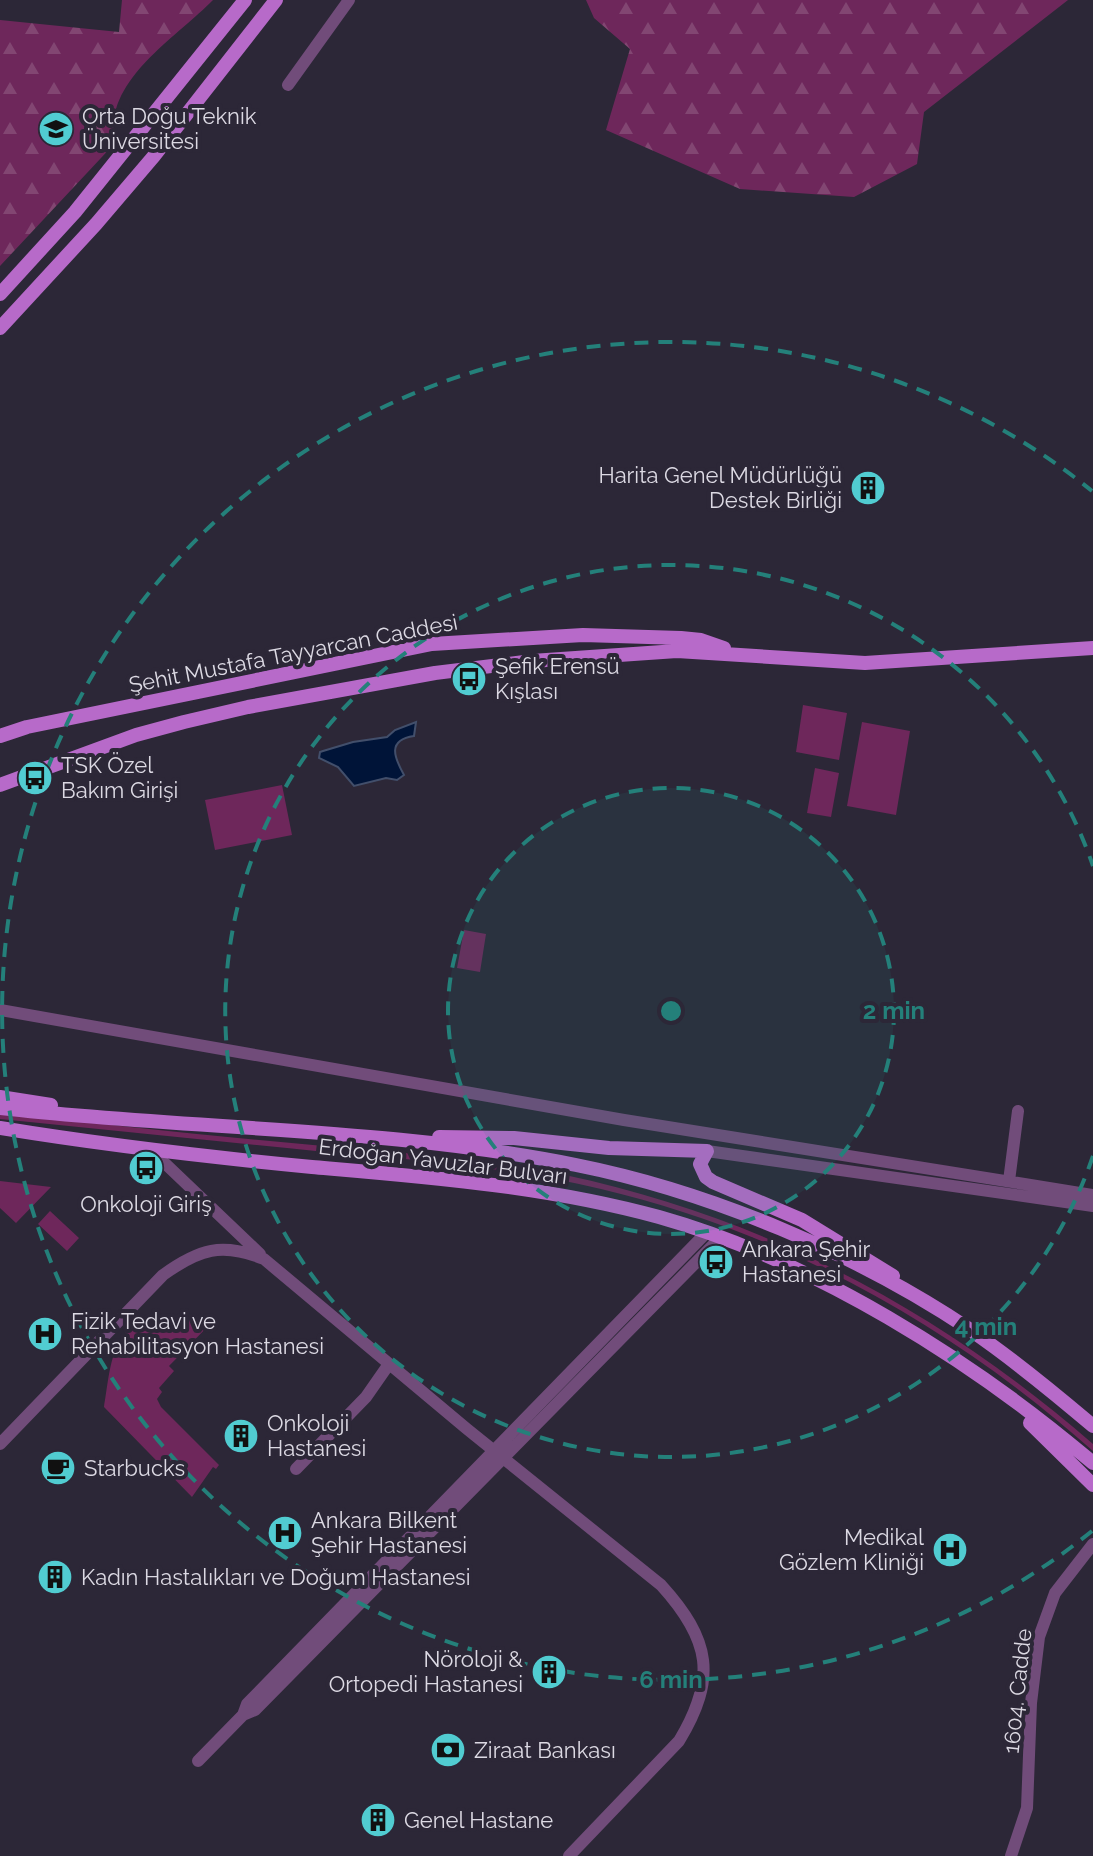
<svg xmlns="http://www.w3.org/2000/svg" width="1093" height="1856" font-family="Raleway,sans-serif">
	<defs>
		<pattern id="forest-firs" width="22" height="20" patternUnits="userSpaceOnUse" patternTransform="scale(2)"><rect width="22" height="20" fill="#6e275b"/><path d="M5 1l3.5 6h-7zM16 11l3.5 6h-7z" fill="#824672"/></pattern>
	</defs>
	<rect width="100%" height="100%" fill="#2c2737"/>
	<path fill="#6e275b" d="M803,705l44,8 -8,47 -43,-8z
		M862,722l48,9 -14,84 -49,-9z
		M815,768l24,5 -8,44 -24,-4z
		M282,785l10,50 -77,15 -10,-50z
		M464,930l22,4 -6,38 -23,-4z
		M0,1113c104,11 209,23 313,32 84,8 169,12 252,30 201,43 374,135 528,269v7c-140,-125 -309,-219 -492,-262 -91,-22 -183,-29 -276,-37 -108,-11 -217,-22 -325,-33z
		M0,1181l51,6 -35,36 -16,-15z
		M50,1211l29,27 -12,13 -29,-27z
		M182,1316l35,1 -48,49 5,5 -15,17 3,4 -5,7 4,8 58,58 -3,4 -3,-2 -21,30 -88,-90c6,-33 6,-80 46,-89 10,-2 22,-1 32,-2z"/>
	<path fill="url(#forest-firs)" d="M122,0h91c-37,38 -112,82 -98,143l-115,123v-246l119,12z
		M586,0h482l-144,112 -7,52 -63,33 -114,-8 -134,-59 24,-81 -36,-31z"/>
	<path fill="#001438" stroke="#424f6b" stroke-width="2" d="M416,722l-2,14c-27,4 -20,21 -10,39l-7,5 -11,-2 -32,8 -16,-19 -19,-9 1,-6 3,-1 30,-9 34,-5 8,-7z"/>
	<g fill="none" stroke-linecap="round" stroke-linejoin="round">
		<path stroke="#714c7a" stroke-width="12" d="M288,85l61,-85
			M0,1010l624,110 469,75
			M152,1151l108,103
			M707,1151l386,55
			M1009,1181l9,-70
			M0,1444l163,-169c36,-26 59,-33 101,-16l203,170 194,156c50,55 56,93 18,156l-110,115
			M296,1469l70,-72 23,-33
			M243,1715l4,-11 459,-471
			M198,1761l45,-46 12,-5 465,-472
			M1011,1856l16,-48 4,-105 8,-66 16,-44 38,-49"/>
		<path stroke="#b76ac9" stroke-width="14" d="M0,294l75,-82 170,-212
			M0,328l96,-104 58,-68 122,-156
			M0,736l27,-9 405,-83 151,-9 98,3 20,2 23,8
			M0,785l136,-50 48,-13 64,-15 187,-34 97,-12 145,-10 188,12 228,-15
			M0,1097l51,8
			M0,1108c192,22 386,19 576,57 135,27 279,88 393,164 44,30 84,63 124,97
			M0,1128c104,17 207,29 312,39 116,10 234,19 347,50 153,43 313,143 434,246
			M439,1137l75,1 95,10 98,3 -7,13 6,13 7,5 89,38 91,56
			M1030,1423l63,62"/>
	</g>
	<circle cx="671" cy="1011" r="223" fill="#24807a" fill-opacity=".12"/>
	<g fill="none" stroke="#24807a" stroke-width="4" stroke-dasharray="14 10">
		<circle cx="671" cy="1011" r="223"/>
		<path d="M1093 1156A446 446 0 1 1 1093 866"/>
		<path d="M1092 1531A669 669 0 1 1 1092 491"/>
	</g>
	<defs>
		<symbol id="university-disc" viewBox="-11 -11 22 22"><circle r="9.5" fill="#51ccd1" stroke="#2c2737"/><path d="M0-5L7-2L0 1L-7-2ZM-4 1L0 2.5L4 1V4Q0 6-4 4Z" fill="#111"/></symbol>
		<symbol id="building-disc" viewBox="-11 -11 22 22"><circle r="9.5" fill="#51ccd1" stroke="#2c2737"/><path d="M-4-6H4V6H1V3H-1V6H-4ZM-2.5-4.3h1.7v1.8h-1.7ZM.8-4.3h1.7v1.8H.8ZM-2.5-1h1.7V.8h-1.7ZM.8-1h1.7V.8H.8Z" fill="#111"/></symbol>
		<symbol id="bus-disc" viewBox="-11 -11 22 22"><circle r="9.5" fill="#51ccd1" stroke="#2c2737"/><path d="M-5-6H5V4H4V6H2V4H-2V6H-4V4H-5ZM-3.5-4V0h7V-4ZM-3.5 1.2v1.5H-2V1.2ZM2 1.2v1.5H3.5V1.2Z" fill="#111"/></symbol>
		<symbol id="hospital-disc" viewBox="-11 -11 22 22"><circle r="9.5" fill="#51ccd1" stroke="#2c2737"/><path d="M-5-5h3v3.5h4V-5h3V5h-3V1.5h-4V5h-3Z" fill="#111"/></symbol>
		<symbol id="cafe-disc" viewBox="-11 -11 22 22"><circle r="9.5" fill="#51ccd1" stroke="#2c2737"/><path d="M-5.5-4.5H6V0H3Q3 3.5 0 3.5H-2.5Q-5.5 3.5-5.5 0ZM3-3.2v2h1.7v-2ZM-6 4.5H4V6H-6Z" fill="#111"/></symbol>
		<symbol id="bank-disc" viewBox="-11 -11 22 22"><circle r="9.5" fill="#51ccd1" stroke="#2c2737"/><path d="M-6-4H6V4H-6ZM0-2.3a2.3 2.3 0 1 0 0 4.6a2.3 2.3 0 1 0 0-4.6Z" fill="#111"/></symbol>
	</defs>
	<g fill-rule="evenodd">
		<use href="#university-disc" x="36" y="109" width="40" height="40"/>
		<use href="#building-disc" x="848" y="468" width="40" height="40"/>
		<use href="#bus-disc" x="449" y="659" width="40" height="40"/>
		<use href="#bus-disc" x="15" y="758" width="40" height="40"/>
		<use href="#bus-disc" x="126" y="1148" width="40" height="40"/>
		<use href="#bus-disc" x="696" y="1242" width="40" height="40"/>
		<use href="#hospital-disc" x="25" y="1314" width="40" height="40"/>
		<use href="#building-disc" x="221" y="1416" width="40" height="40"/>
		<use href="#cafe-disc" x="38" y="1448" width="40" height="40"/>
		<use href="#hospital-disc" x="265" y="1513" width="40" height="40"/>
		<use href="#hospital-disc" x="930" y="1530" width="40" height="40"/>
		<use href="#building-disc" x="35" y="1557" width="40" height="40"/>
		<use href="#building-disc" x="529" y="1652" width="40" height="40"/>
		<use href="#bank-disc" x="428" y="1730" width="40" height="40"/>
		<use href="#building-disc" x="358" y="1800" width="40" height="40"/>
	</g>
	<g text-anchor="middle" stroke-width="8" stroke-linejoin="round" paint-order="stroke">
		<g font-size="22" fill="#dcd9e3" stroke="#2c2737" text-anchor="start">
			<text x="82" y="124">Orta Doğu Teknik<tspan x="82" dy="25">Üniversitesi</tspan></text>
			<text x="842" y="483" text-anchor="end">Harita Genel Müdürlüğü<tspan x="842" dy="25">Destek Birliği</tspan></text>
			<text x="495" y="674">Şefik Erensü<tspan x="495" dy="25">Kışlası</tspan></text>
			<text x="61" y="773">TSK Özel<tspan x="61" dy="25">Bakım Girişi</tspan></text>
			<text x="146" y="1212" text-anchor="middle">Onkoloji Giriş</text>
			<text x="742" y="1257">Ankara Şehir<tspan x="742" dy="25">Hastanesi</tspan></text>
			<text x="71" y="1329">Fizik Tedavi ve<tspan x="71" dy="25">Rehabilitasyon Hastanesi</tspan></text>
			<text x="267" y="1431">Onkoloji<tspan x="267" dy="25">Hastanesi</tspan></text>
			<text x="84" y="1476">Starbucks</text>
			<text x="311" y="1528">Ankara Bilkent<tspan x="311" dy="25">Şehir Hastanesi</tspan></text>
			<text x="924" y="1545" text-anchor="end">Medikal<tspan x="924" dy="25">Gözlem Kliniği</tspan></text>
			<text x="81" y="1585">Kadın Hastalıkları ve Doğum Hastanesi</text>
			<text x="523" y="1667" text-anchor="end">Nöroloji &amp;<tspan x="523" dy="25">Ortopedi Hastanesi</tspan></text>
			<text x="474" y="1758">Ziraat Bankası</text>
			<text x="404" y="1828">Genel Hastane</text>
		</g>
		<g font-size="22" fill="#dcd9e3" stroke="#2c2737">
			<text transform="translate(293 653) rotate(-11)" y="8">Şehit Mustafa Tayyarcan Caddesi</text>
			<text transform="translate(443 1161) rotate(7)" y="8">Erdoğan Yavuzlar Bulvarı</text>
			<text transform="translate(1017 1691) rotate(-84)" y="8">1604. Cadde</text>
		</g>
	</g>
	<circle cx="671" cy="1011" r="12" fill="#24807a" stroke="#2c2737" stroke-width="4"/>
	<g font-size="24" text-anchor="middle" font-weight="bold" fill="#24807a" stroke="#2c2737" stroke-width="8" stroke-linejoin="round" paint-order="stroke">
		<text x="894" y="1019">2 min</text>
		<text x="986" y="1335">4 min</text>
		<text x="671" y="1688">6 min</text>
	</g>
</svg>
